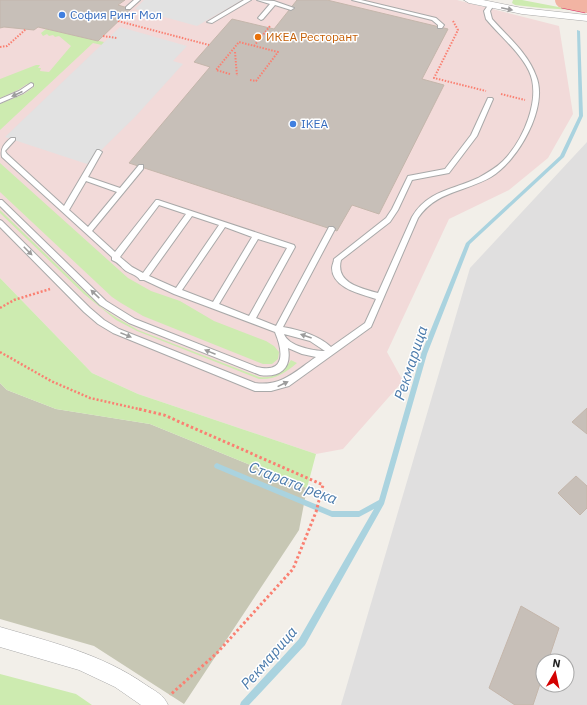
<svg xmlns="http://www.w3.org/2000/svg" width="587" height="705" font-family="'IBM Plex Sans',sans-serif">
	<rect width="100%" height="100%" fill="#f2efe9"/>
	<path fill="#e0dfdf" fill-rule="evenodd" d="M587,142v563h-246l129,-437zM543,661h24v24h-24z"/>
	<path fill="#f2dad9" d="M0,0h457l102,26 14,88 -25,44 -39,32 -60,29 -62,133 16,29 -60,68 -27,5 -178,-60 -46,-21 -92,-95z"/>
	<path fill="#c7c7b4" d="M0,383l7,7 49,19 94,15 157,64 -8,42 -115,174 -90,-58 -94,-27z"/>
	<path fill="#cdebb0" d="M513,0h9l52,10 -32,-2 -27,-3 -3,-2z
		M46,29l58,13 -2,3 -9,-2 -93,87v-26l24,-10 11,-8 -8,-2 -9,6 -18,8v-19l36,-14h4l-2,3h3l-1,3 9,1 22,-26 -12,-10 -4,1 -2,-2 -4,1 -2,-2 -4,2 -2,-3z
		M0,163l128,115 23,13 29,10 34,20 52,20 8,5 5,6 -1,7 -6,5h-9l-120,-48 -22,-13 -9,-6 -112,-105z
		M0,210l86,83 16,15 15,10 21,12 121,47c15,2 25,-5 32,-17l6,3c-12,10 -22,17 -38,16l-122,-48 -21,-11 -32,-26 -84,-81z
		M0,278l92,95 46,21 178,60 -9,34 -157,-64 -94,-15 -49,-19 -7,-7z
		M0,674l76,20 16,11h-92z"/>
	<path fill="#e2e2e2" d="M144,0h98l-45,26 -62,-17z
		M120,27l67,19 -14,15 10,3 -48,53 -48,47 -82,-27z"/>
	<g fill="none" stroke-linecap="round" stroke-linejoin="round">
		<path fill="#aad3df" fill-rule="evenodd" d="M577,30l3,1 3,85 -19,41 -94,87 -43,110 -43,150 -79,141 -56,60h-9l1,-3 58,-63 75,-130 -15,8h-27l-117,-49 -1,-2 1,-2 2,-1 2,1 113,47h27l20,-11 42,-146 45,-111 94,-87 19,-40z"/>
	</g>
	<path fill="#c7bfb8" stroke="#c4b6ab" d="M0,0h125l-7,5 13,4 -33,32 -60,-14 -4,3 -30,-3 -4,1z
		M297,0h30l121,29 -26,50 22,6 -65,129 -27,-9 -15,26 -208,-68 81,-96 -16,-5 38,-43 42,10z
		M587,408v26l-15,-12z
		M576,476l11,10v22l-7,7 -22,-22z
		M521,606l38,22 -11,33h-5v14l-10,30h-18l-26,-17z"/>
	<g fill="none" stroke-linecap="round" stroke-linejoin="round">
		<defs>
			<path id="service" d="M134,0h6l-10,9h-4v-2z
				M244,0h7l-39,23 -5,-1z
				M257,0l17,1 20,7 -3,2 -16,-5 -12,14 -2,1 -3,-2 12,-14z
				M352,0h9l75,18 8,7 -2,3h-4v-3l-6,-5z
				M491,3l3,2 -4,6 2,8c15,17 36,34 44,57 13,31 -18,85 -45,101 -26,15 -55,14 -73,41l-47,109 -82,59 -18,5h-16l-142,-58 -15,-9 -14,-12 -84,-85v-7l2,1 88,87 14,12 15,9 136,54c26,4 41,-12 61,-26l-14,-3 -14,-6c4,21 -9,30 -28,27l-131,-52 -29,-18 -100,-99v-6h2l104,101 29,18 122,48c29,7 26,-16 18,-35l-101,-38 -30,-14h-4c-3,-5 -9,-6 -14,-9 -5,-4 -8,-9 -14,-11v-3l-110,-100c-2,-9 3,-14 9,-19h4v2l-10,11 2,3 57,52 33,-56h2l3,2 -14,25 32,11 19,-23h4v4l-51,62 23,21 41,-52h2l136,45 1,2 -39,71 20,8 53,-99h4l2,2 -52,98c17,3 35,8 48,20l34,-24 11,-24c-15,-5 -44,-11 -44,-31 0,-3 2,-6 2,-9l52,-41 6,-9 16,-33 37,-7 26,-34 17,-37h4l1,1 -16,37 -28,37 -37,7 -14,30 -8,12 -49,38c-6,23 20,28 37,33l34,-76c16,-27 41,-27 66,-39 9,-5 18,-10 25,-17 20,-20 39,-63 26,-90 -10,-20 -29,-35 -43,-52l-2,-8 5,-7zM86,181l31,11 -29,35 -19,-17zM159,205l27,9 -43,59 -11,-6 -12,-10zM192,216l27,9 -43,63 -27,-12zM225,227l27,10 -39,65 -31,-12zM258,239l29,9 -38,68 -30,-12zM284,334l26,7 15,10c-12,0 -37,-5 -41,-17z
				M31,83l2,1v2l-10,7 -23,10v-4l19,-8z"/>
			<path id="minor" d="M464,0h19l39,8 65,7v6l-65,-7 -53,-11z
				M0,627c51,15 102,27 146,58 9,6 18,10 22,20h-27l-26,-18 -36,-17 -79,-23z"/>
		</defs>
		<use href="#service" stroke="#a9a9a9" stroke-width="2"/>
		<use href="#minor" stroke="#a9a9a9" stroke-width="1"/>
		<path stroke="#fa8072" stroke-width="2" stroke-dasharray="1.5 1.5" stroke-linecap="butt" d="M118,21l91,24
			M453,21l5,9 -24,48 52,13
			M103,36l14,2
			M254,46l16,-20
			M0,47l7,-1 19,-17
			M235,52l2,24
			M230,74l-14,-4 23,-28 39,10 -22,29 -6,-1
			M501,94l24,6"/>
		<path stroke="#fa8072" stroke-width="2.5" stroke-dasharray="2 2" stroke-linecap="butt" d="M0,308l14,-8 36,-11
			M0,352l51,29 39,17 53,12"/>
		<path stroke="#fa8072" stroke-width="3" stroke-dasharray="2.5 2.5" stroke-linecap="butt" d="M139,409l25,6 159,70 -7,27 -23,57 -76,84 -47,42"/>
		<use href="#service" fill="#fff" fill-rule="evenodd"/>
		<use href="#minor" fill="#fff" fill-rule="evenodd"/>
		<defs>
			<path id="trunk-bridge" d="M563,0l24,5"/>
		</defs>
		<use href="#trunk-bridge" stroke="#dc2a67" stroke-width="17" stroke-linecap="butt"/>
		<use href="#trunk-bridge" stroke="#f2b4a3" stroke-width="16"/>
	</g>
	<defs><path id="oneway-solid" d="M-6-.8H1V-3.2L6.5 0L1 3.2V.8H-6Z"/></defs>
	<g fill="#9c9c9c">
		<use href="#oneway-solid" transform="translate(507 9) rotate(12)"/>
		<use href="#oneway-solid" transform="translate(17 94) rotate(156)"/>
		<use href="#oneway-solid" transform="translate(28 251) rotate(45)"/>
		<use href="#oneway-solid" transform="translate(95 294) rotate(-136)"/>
		<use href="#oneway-solid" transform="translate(126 335) rotate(22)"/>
		<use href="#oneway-solid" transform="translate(306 336) rotate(-161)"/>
		<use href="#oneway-solid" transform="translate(210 352) rotate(-158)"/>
		<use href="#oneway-solid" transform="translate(283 384) rotate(-26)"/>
	</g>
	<g fill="#3f7fe0" stroke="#fff" stroke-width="1.5">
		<circle cx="62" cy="15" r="4"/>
		<circle cx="293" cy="124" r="4"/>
	</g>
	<circle fill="#e8710a" stroke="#fff" stroke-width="1.5" cx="258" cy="37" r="4"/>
	<g text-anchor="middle" stroke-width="3" stroke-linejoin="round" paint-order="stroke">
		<g font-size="12" fill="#366cbe" stroke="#fff" text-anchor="start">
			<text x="70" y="19">София Ринг Мол</text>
			<text x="301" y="128">IKEA</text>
		</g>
		<g font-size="12" fill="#c56008" stroke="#fff" text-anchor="start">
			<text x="266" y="41">ИКЕА Ресторант</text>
		</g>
		<g font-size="15" font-style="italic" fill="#4a7aab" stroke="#fff">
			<text transform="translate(411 363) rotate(-72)" y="5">Рекмарица</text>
			<text transform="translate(293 483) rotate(21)" y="5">Старата река</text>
			<text transform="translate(269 658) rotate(-49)" y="5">Рекмарица</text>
		</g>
	</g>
	<g transform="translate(555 673) rotate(9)"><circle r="19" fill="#ffffff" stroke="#a7a7a7"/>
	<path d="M0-3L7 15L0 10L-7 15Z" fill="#d40000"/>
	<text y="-6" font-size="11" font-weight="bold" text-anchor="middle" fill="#222222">N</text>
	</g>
</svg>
